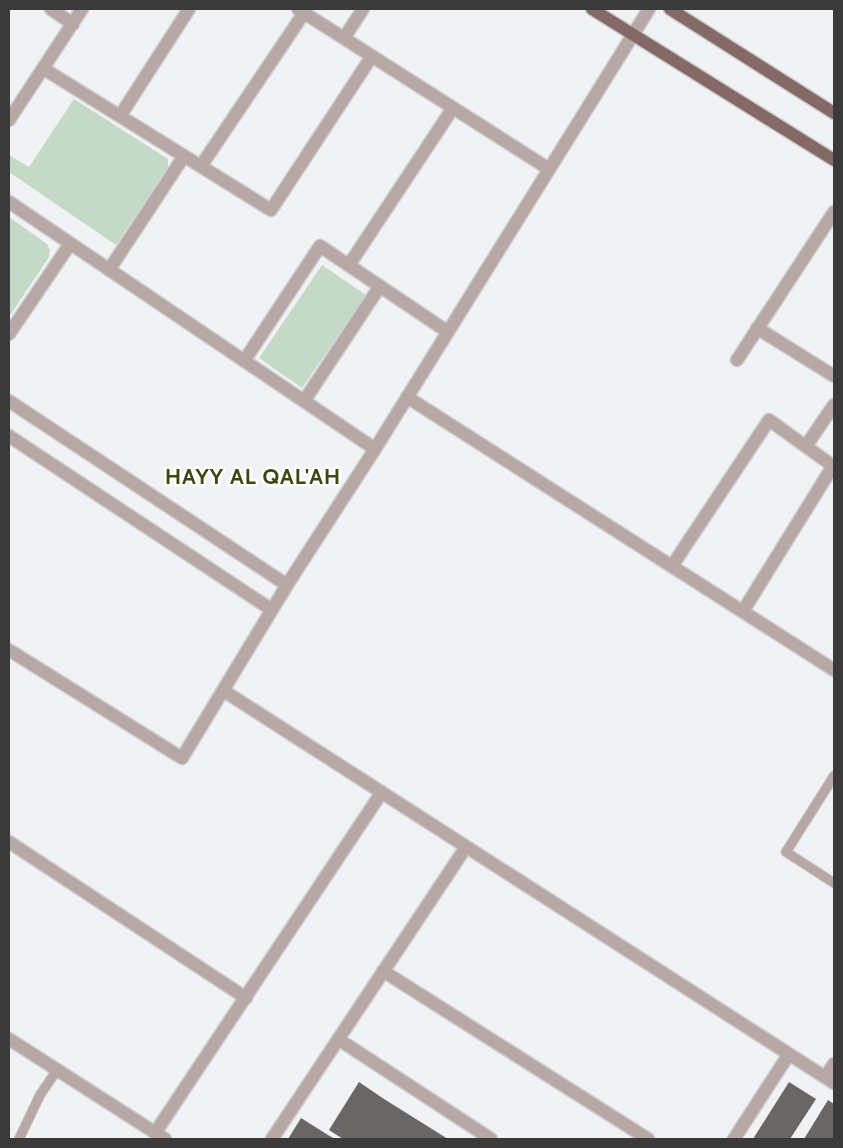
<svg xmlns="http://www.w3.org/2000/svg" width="843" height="1148" font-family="Cabin,sans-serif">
	<rect width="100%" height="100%" fill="#f1f2f4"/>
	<path fill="#c4dac7" d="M74,99l94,60v8l-52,78 -107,-73v-17l20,12z
		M9,217l38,27 3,6 -1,7 -40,60z
		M322,265l44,30 -64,93 -43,-30z"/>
	<path fill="#696666" d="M359,1082l25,17 64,40h-105l-14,-9z
		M789,1082l27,17 -26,40h-37z
		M828,1100l6,4v35h-30z
		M301,1118l27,17 7,4h-47z"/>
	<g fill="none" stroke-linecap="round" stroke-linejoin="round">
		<defs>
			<path id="lane" d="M834,776l-48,76 48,31
				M19,1139l21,-44 17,-25"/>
			<path id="street" d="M51,9l22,15
				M298,9l251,160
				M344,38l19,-29
				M44,69l227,141 101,-154
				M120,116l69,-107
				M9,120l73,-111
				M201,166l103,-153
				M9,202l366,247
				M349,265l104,-157
				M109,270l75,-114
				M757,328l77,48
				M9,334l61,-90
				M737,360l97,-148
				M244,361l76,-115 128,86
				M407,397l427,273
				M9,401l278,184
				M304,401l76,-115
				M9,436l263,174
				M806,446l28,-41
				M672,566l97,-146 64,46 -90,145
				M9,650l173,108 105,-173 88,-136 274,-440
				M224,691l610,392
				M9,842l237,156
				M383,971l265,168
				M9,1039l156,100
				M338,1039l153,100
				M825,1077l9,-13
				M155,1133l227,-341
				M272,1139l194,-292
				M734,1139l55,-85"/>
			<path id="primary" d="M592,9l242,151
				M670,9l164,104"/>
		</defs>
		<use href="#lane" stroke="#cccdcf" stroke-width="11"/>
		<use href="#street" stroke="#cccdcf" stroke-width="15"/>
		<use href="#primary" stroke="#cccdcf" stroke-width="15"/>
		<use href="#lane" stroke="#b7a7a5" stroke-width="9"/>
		<use href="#street" stroke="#b7a7a5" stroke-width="12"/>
		<use href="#primary" stroke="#846966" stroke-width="12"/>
	</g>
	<g text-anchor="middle" stroke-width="5" stroke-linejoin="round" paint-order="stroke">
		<g font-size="22" font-weight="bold" letter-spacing="1" fill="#3a4911" stroke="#fff">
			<text x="253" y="484">HAYY AL QAL'AH</text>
		</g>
	</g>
	<rect width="843" height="1148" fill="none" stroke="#3a3a3b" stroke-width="20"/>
</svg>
